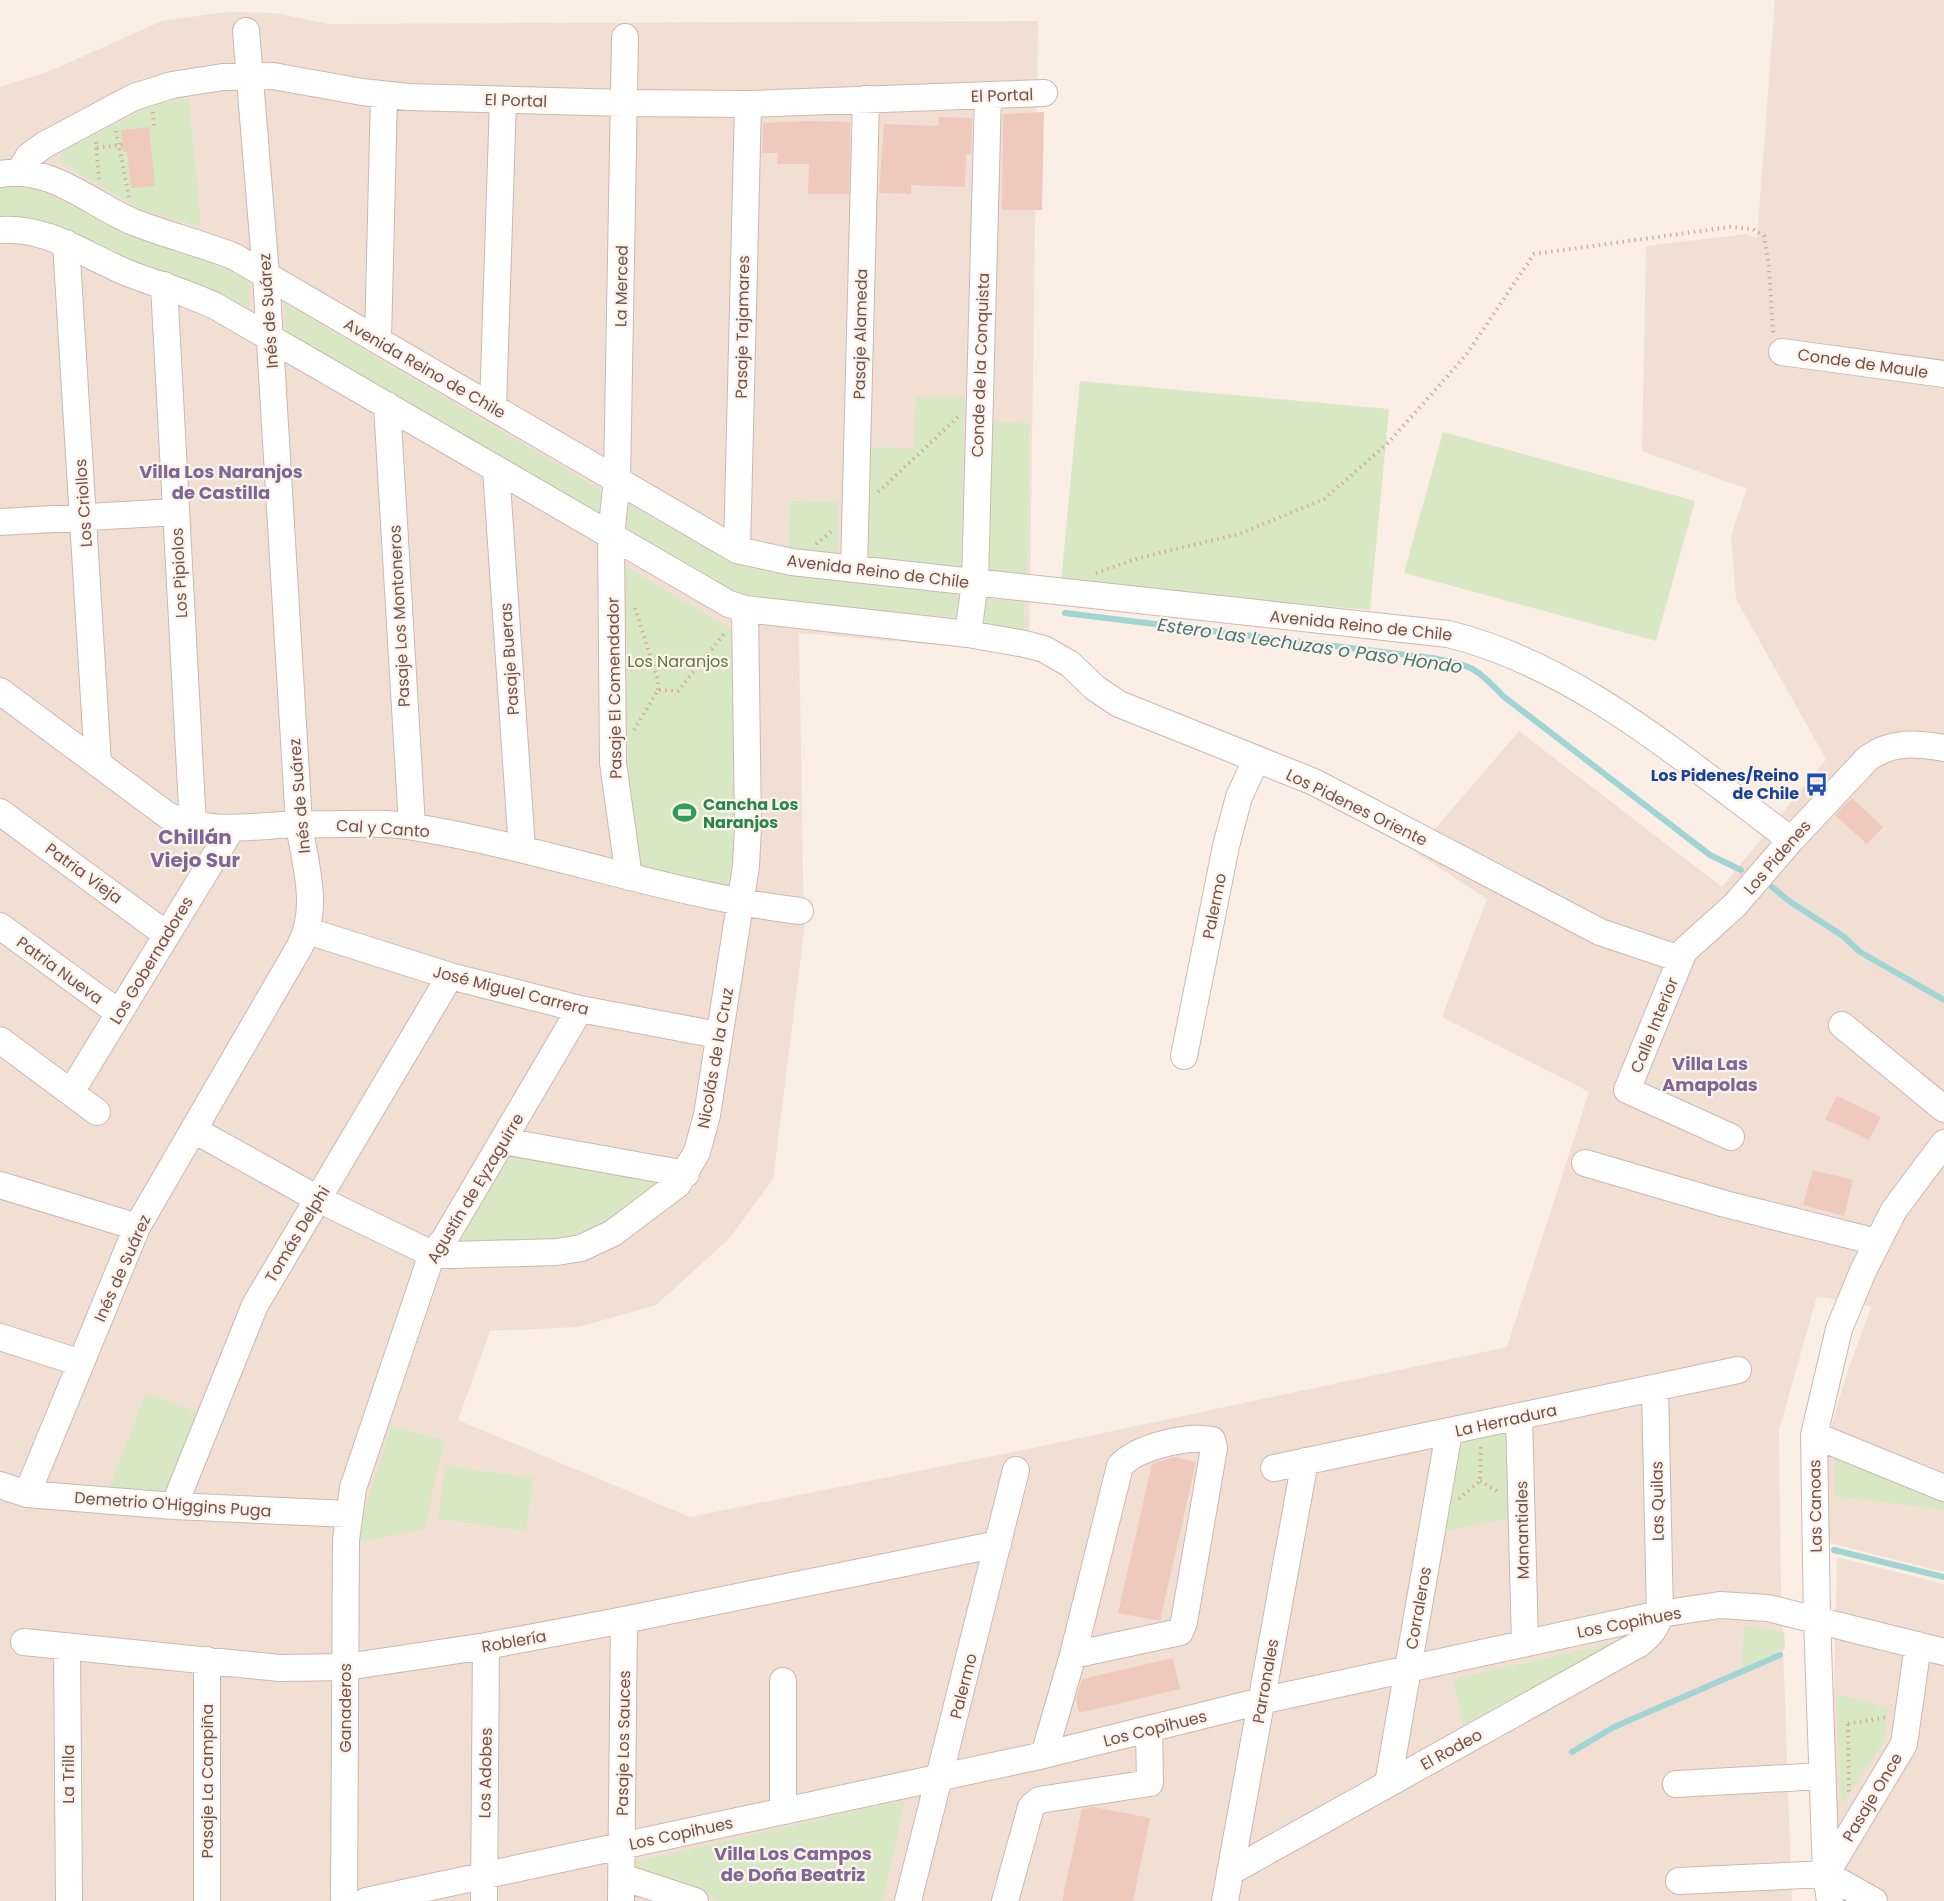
<svg xmlns="http://www.w3.org/2000/svg" width="1944" height="1901" font-family="Poppins,sans-serif">
	<rect width="100%" height="100%" fill="#fbeee4"/>
	<path fill="#f2dfd3" d="M1775,0h169v1572l-126,-32 6,-89 22,-75 25,-69 -54,-11 -38,134 2,160 11,311h-1792v-1814l50,-16 112,-50 65,-9 48,1 53,11 710,-3 -9,632 -230,-20 5,298 -31,248 -44,60 -73,66 -77,22 -89,4 -32,89 232,97 343,-69 474,-101 82,-255 -147,-75 45,-118 -72,-47 104,-121 203,156 104,-128 -90,-160 -5,-63 16,-47 -105,-38 4,-205 100,-12 11,4z
		M1837,1557l107,27v317h-105l-9,-36z"/>
	<path fill="#d8e8c4" d="M189,99l12,128 -62,-18 -79,-47 2,-12 94,-46z
		M19,186l20,4 90,42 62,20 57,28 2,34c-52,-22 -104,-44 -156,-66 -32,-13 -58,-34 -94,-32v-28z
		M285,303l316,187 1,30 -316,-185z
		M1080,381l309,28 -19,201 -309,-27z
		M916,397h49l-4,174 -99,-12 2,-112 50,1z
		M984,422l45,1 -2,155 -48,-5z
		M1443,432l252,69 -39,140 -252,-68z
		M790,501l48,1v53l-49,-5z
		M625,502l102,58 23,9 209,20 -1,28 -212,-17 -122,-69z
		M618,562l115,68 3,213 -9,48 -93,-25z
		M977,597l47,6 1,34 -49,-9z
		M500,1154l164,25c-25,19 -51,43 -82,53 -36,13 -96,8 -135,9z
		M146,1393l56,21 -30,79 -64,-3z
		M391,1426l53,14 -19,89 -65,13v-16z
		M1509,1429l2,89 -70,14 18,-93z
		M1835,1453l109,43v14l-110,-14z
		M445,1466l88,12 -7,53 -88,-12z
		M1744,1625l40,7 1,17 -43,19z
		M1626,1640l-163,86 -10,-47z
		M1836,1694l52,14 -4,35 -43,62z
		M905,1800l-22,101h-164l-87,-27 -3,-11z"/>
	<g fill="none" stroke-linecap="round" stroke-linejoin="round">
		<path stroke="#a1d5d4" stroke-width="6" d="M1065,613l367,45c39,7 44,9 71,38l207,159 31,15
			M1772,887l17,14 54,35 17,16 84,48
			M1834,1550l110,27
			M1572,1752l42,-25 166,-72"/>
	</g>
	<path fill="#efc9bd" d="M1044,112l-2,98h-40l1,-96z
		M939,117l33,1 -1,36h-5l-1,33 -54,-2v9l-32,-1 5,-69 54,2z
		M806,121l44,1 -1,72h-41l1,-30h-32l1,-11h-16l1,-30z
		M149,127l6,59 -24,2 -4,-36h-4l-2,-22z
		M1852,798l31,29 -16,17 -32,-29z
		M1837,1096l44,21 -12,23 -44,-21z
		M1813,1170l40,10 -9,36 -41,-11z
		M1174,1457l22,5 -36,159 -42,-8 34,-149z
		M1173,1658l7,31 -101,24 -3,-14 6,-20z
		M1094,1807l56,11 -17,83h-71l20,-92z"/>
	<g fill="none" stroke-linecap="round" stroke-linejoin="round">
		<defs>
			<path id="minor" d="M625,37l-8,443 -6,55 2,228 16,114
				M18,173l11,-17 15,-11 90,-48 38,-12 51,-8 50,-1 89,16 46,5 216,6 124,1 296,-11
				M0,174c50,-9 88,28 131,47 34,14 70,22 104,36l502,293 55,12 656,72c128,31 238,128 343,206
				M0,230c48,-4 87,27 130,44 29,11 59,19 87,33l512,297 16,5 223,25 57,10 19,5 26,15 25,24 24,16 195,78 286,150 80,27
				M66,243l32,521
				M164,285l29,541
				M378,340l6,-245
				M1782,352l162,22
				M387,405l25,421
				M493,407l10,-307
				M496,469l26,380
				M0,522l176,-10
				M737,550l11,-446
				M854,569l12,-470
				M968,634l7,-52 13,-487
				M0,691l167,124c46,23 94,8 143,9 34,1 71,-3 104,3 130,21 255,68 386,84
				M0,812l167,123
				M0,926l119,87
				M308,931l142,45 130,33 138,26
				M1842,1025l102,84
				M0,1040l97,72
				M1184,1056l42,-210 13,-49 17,-37
				M71,1092l161,-264
				M194,1130l124,69 114,55 19,1 106,-3 24,-4 32,-15 65,-49 19,-32 10,-37 39,-249 2,-39 -3,-218
				M1731,1137l-104,-47 57,-139 51,-46 56,-65 77,-82c25,-17 47,-15 76,-10
				M503,1141l183,33
				M1585,1163l140,41 152,38
				M0,1185l137,42
				M0,1337l81,26
				M1519,1417l6,226
				M1814,1435l130,53
				M1274,1468l464,-98
				M0,1485l27,9 147,12 174,8
				M27,1494l110,-267 163,-281c20,-39 5,-81 -1,-122l-33,-549 -20,-244
				M174,1506l81,-201 195,-329
				M24,1642l256,26 66,-1 140,-21 138,-26 374,-76
				M67,1646l2,255
				M1044,1755l29,-100 47,-189c17,-19 67,-31 92,-26l2,8 -30,174 -4,10 -107,23
				M1388,1784l61,-352
				M1676,1784l146,-8
				M783,1811v-130
				M1230,1872l409,-228c12,-9 17,-16 21,-30l-5,-226
				M1826,1874l78,-130 14,-99
				M1826,1874l48,27
				M622,1877l73,24
				M1679,1881l147,-7
				M207,1901v-241
				M344,1901l2,-361 7,-52 79,-234 12,-14 136,-231
				M366,1901l678,-146 217,-54 399,-87 60,-9 48,3 176,44
				M484,1901l2,-255
				M621,1901l3,-281
				M908,1901l108,-431
				M1005,1901l26,-94 8,-7 111,-17 -1,-54
				M1225,1901l80,-440
				M1830,1901l-4,-27 -9,-255 -3,-184 25,-106 24,-58 31,-61 50,-67"/>
		</defs>
		<use href="#minor" stroke="#ceb7ae" stroke-width="28"/>
		<path stroke="#d4aca1" stroke-width="4" stroke-dasharray="1.5 4.5" stroke-linecap="butt" d="M153,112l1,14
			M116,131l13,66
			M96,142l3,37
			M97,148l25,-3
			M878,492l80,-75
			M816,544l17,-14
			M1096,573l43,-15 100,-24 85,-35 64,-56 78,-88 68,-101 196,-27 23,2 11,7 5,31 4,66
			M635,608l23,72v10
			M634,730l24,-40 20,1 46,-57
			M1480,1481l20,12
			M1459,1499l21,-18 1,-37
			M1848,1724l1,68
			M1848,1724l39,-7"/>
		<use href="#minor" stroke="#fff" stroke-width="26"/>
	</g>
	<defs>
		<symbol id="bus-bare" viewBox="-9 -9 18 18"><path d="M-5-6H5V4H4V6H2V4H-2V6H-4V4H-5ZM-3.5-4V0h7V-4ZM-3.5 1.2v1.5H-2V1.2ZM2 1.2v1.5H3.5V1.2Z" fill="#1a4fb4" stroke="#fef3ea" stroke-width="2.5" paint-order="stroke"/></symbol>
		<symbol id="stadium-bare" viewBox="-9 -9 18 18"><path d="M0-5a6.5 5 0 1 0 0 10a6.5 5 0 1 0 0-10ZM-3.5-1.8h7v3.6h-7Z" fill="#2e9e5b" stroke="#fef3ea" stroke-width="2.5" paint-order="stroke"/></symbol>
	</defs>
	<g fill-rule="evenodd">
		<use href="#bus-bare" x="1800" y="768" width="33" height="33"/>
		<use href="#stadium-bare" x="668" y="796" width="33" height="33"/>
	</g>
	<g text-anchor="middle" stroke-width="4.5" stroke-linejoin="round" paint-order="stroke">
		<g font-size="16" fill="#73524b" stroke="#fef3ea">
			<text transform="translate(1002 95) rotate(-2)" y="6">El Portal</text>
			<text transform="translate(516 100) rotate(2)" y="6">El Portal</text>
			<text transform="translate(621 286) rotate(-89)" y="6">La Merced</text>
			<text transform="translate(268 311) rotate(-94)" y="6">Inés de Suárez</text>
			<text transform="translate(742 327) rotate(-89)" y="6">Pasaje Tajamares</text>
			<text transform="translate(860 334) rotate(-89)" y="6">Pasaje Alameda</text>
			<text transform="translate(1863 363) rotate(8)" y="6">Conde de Maule</text>
			<text transform="translate(980 365) rotate(-88)" y="6">Conde de la Conquista</text>
			<text transform="translate(425 368) rotate(30)" y="6">Avenida Reino de Chile</text>
			<text transform="translate(83 503) rotate(-94)" y="6">Los Criollos</text>
			<text transform="translate(878 571) rotate(7)" y="6">Avenida Reino de Chile</text>
			<text transform="translate(179 573) rotate(-93)" y="6">Los Pipiolos</text>
			<text transform="translate(399 616) rotate(-93)" y="6">Pasaje Los Montoneros</text>
			<text transform="translate(1361 625) rotate(6)" y="6">Avenida Reino de Chile</text>
			<text transform="translate(509 659) rotate(-94)" y="6">Pasaje Bueras</text>
			<text transform="translate(614 688) rotate(-91)" y="6">Pasaje El Comendador</text>
			<text transform="translate(299 796) rotate(-95)" y="6">Inés de Suárez</text>
			<text transform="translate(1357 807) rotate(26)" y="6">Los Pidenes Oriente</text>
			<text transform="translate(383 828) rotate(4)" y="6">Cal y Canto</text>
			<text transform="translate(1777 857) rotate(-49)" y="6">Los Pidenes</text>
			<text transform="translate(84 873) rotate(36)" y="6">Patria Vieja</text>
			<text transform="translate(1214 906) rotate(-79)" y="6">Palermo</text>
			<text transform="translate(151 960) rotate(-59)" y="6">Los Gobernadores</text>
			<text transform="translate(60 970) rotate(36)" y="6">Patria Nueva</text>
			<text transform="translate(511 990) rotate(14)" y="6">José Miguel Carrera</text>
			<text transform="translate(1654 1025) rotate(-68)" y="6">Calle Interior</text>
			<text transform="translate(715 1058) rotate(-80)" y="6">Nicolás de la Cruz</text>
			<text transform="translate(475 1188) rotate(-59)" y="6">Agustín de Eyzaguirre</text>
			<text transform="translate(297 1234) rotate(-59)" y="6">Tomás Delphi</text>
			<text transform="translate(122 1268) rotate(-66)" y="6">Inés de Suárez</text>
			<text transform="translate(1506 1420) rotate(-12)" y="6">La Herradura</text>
			<text transform="translate(1657 1501) rotate(-91)" y="6">Las Quilas</text>
			<text transform="translate(173 1504) rotate(4)" y="6">Demetrio O'Higgins Puga</text>
			<text transform="translate(1815 1506) rotate(-91)" y="6">Las Canoas</text>
			<text transform="translate(1522 1530) rotate(-91)" y="6">Manantiales</text>
			<text transform="translate(1418 1608) rotate(-80)" y="6">Corraleros</text>
			<text transform="translate(1629 1622) rotate(-11)" y="6">Los Copihues</text>
			<text transform="translate(514 1641) rotate(-10)" y="6">Roblería</text>
			<text transform="translate(1265 1681) rotate(-80)" y="6">Parronales</text>
			<text transform="translate(963 1686) rotate(-76)" y="6">Palermo</text>
			<text transform="translate(345 1708) rotate(-90)" y="6">Ganaderos</text>
			<text transform="translate(1155 1728) rotate(-14)" y="6">Los Copihues</text>
			<text transform="translate(623 1743) rotate(-89)" y="6">Pasaje Los Sauces</text>
			<text transform="translate(1451 1749) rotate(-29)" y="6">El Rodeo</text>
			<text transform="translate(485 1773) rotate(-89)" y="6">Los Adobes</text>
			<text transform="translate(68 1774) rotate(-90)" y="6">La Trilla</text>
			<text transform="translate(207 1781) rotate(-90)" y="6">Pasaje La Campiña</text>
			<text transform="translate(1872 1797) rotate(-59)" y="6">Pasaje Once</text>
			<text transform="translate(681 1833) rotate(-12)" y="6">Los Copihues</text>
		</g>
		<g font-size="16" fill="#5c7843" stroke="#fef3ea">
			<text x="678" y="667">Los Naranjos</text>
		</g>
		<g font-size="16" font-weight="bold" fill="#164399" stroke="#fef3ea" text-anchor="end">
			<text x="1799" y="781">Los Pidenes/Reino<tspan x="1799" dy="18">de Chile</tspan></text>
		</g>
		<g font-size="16" font-weight="bold" fill="#27864d" stroke="#fef3ea" text-anchor="start">
			<text x="703" y="810">Cancha Los<tspan x="703" dy="18">Naranjos</tspan></text>
		</g>
		<g font-size="18" font-weight="bold" fill="#7e6796" stroke="#fef3ea">
			<text x="221" y="478">Villa Los Naranjos<tspan x="221" dy="21">de Castilla</tspan></text>
			<text x="1710" y="1070">Villa Las<tspan x="1710" dy="21">Amapolas</tspan></text>
			<text x="793" y="1860">Villa Los Campos<tspan x="793" dy="21">de Doña Beatriz</tspan></text>
		</g>
		<g font-size="18" font-style="italic" fill="#407777" stroke="#fef3ea">
			<text transform="translate(1310 646) rotate(8)" y="6">Estero Las Lechuzas o Paso Hondo</text>
		</g>
		<g font-size="20" font-weight="bold" fill="#7e6796" stroke="#fef3ea">
			<text x="195" y="844">Chillán<tspan x="195" dy="23">Viejo Sur</tspan></text>
		</g>
	</g>
</svg>
